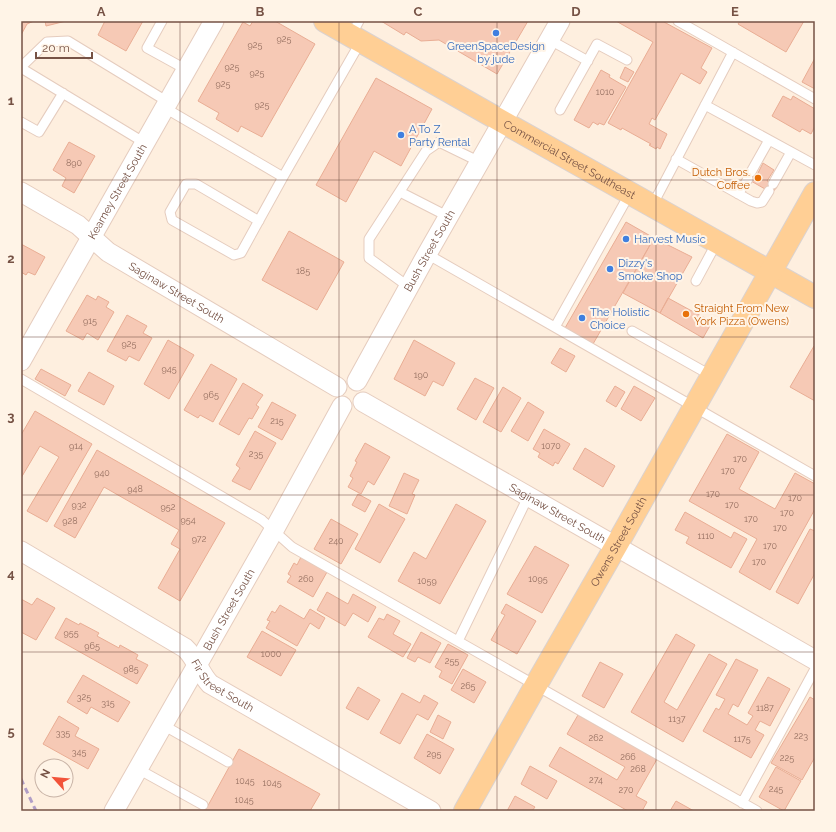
<svg xmlns="http://www.w3.org/2000/svg" width="836" height="832" font-family="Raleway,sans-serif">
	<rect width="100%" height="100%" fill="#feefdf"/>
	<path fill="#f6c9b5" stroke="#e9ad94" d="M21,21h13l-7,3 -6,11z
		M45,21h21l-20,5z
		M105,21h38l-17,30 -28,-16z
		M253,21h22l40,23 -53,93 -21,-11 -3,6 -22,-13 3,-6 -21,-12 45,-79 7,4z
		M381,21h147l-31,53 -58,-34 -18,1 -15,-9 -2,3z
		M616,21h48v1l48,26 -11,20 6,4 -7,12 -19,-11 -26,47 -3,-2 -3,6 18,10 -7,15 -3,-2 -1,2 -7,-4 2,-1 -29,-16 -1,2 -13,-7 45,-81z
		M740,21h64l-18,31 -48,-28z
		M815,58v31l-13,-7z
		M625,67l9,5 -6,10 -8,-4z
		M601,70l9,5 -1,2 17,10 -22,38 -5,-2 -1,2 -5,-3 -4,6 -15,-8z
		M376,78l56,31 -31,57 -27,-15 -28,51 -30,-17z
		M783,96l8,4 2,-4 22,13v17l-4,8 -9,-5 -2,3 -28,-16z
		M69,142l26,14 -21,37 -12,-7 4,-8 -13,-8z
		M763,163l11,7 -7,11 10,6 -5,6 -28,-16 4,-7 9,5z
		M626,222l28,16 -61,106 -28,-16z
		M289,231l55,31 -27,48 -55,-30z
		M654,238l38,19 -32,56 -37,-20z
		M21,244l24,13 -10,18 -7,-3 -2,3 -5,-3z
		M87,295l9,5 2,-4 11,6 -3,5 8,5 -16,28 -11,-7 -4,7 -17,-9z
		M668,298l44,24 -9,16 -43,-25z
		M127,315l20,11 -4,7 9,5 -13,23 -10,-5 -3,5 -19,-10z
		M168,340l26,15 -25,44 -25,-15z
		M414,340l41,23 -12,23 -10,-5 -8,15 -31,-17z
		M814,346l1,1v54l-25,-14z
		M560,348l15,8 -9,16 -15,-9z
		M211,364l26,15 -24,43 -13,-7 -2,3 -14,-8z
		M41,369l30,16 -6,11 -30,-17z
		M89,372l25,14 -10,19 -26,-14z
		M475,378l19,10 -18,32 -19,-11z
		M243,383l20,12 -7,10 3,2 -7,12 -3,-1 -10,17 -20,-11z
		M615,386l10,6 -9,15 -10,-6z
		M634,386l21,12 -14,23 -20,-12z
		M503,387l18,11 -20,34 -18,-10z
		M272,402l24,13 -14,25 -24,-13z
		M528,402l16,10 -16,29 -17,-10z
		M35,411l57,33 -45,78 -20,-11 32,-54 -19,-11 -19,32v-43z
		M544,429l26,15 -12,20 -3,-2 -2,4 -15,-9 2,-4 -7,-4z
		M255,431l21,12 -26,47 -18,-9 8,-13 -4,-3z
		M727,434l32,18 -20,37 36,20 20,-36 20,11v25l-45,81 -31,-18 18,-33 -68,-38z
		M365,443l25,14 -16,28 -6,-4 -7,13 -13,-7 5,-9 -3,-2 7,-14 -2,-1z
		M585,448l30,18 -12,21 -30,-18z
		M97,450l128,73 -45,78 -22,-13 22,-39 -9,-5 8,-14 -75,-43 -29,51 -21,-12z
		M404,473l15,7 -7,14 3,1 -8,19 -18,-8z
		M358,494l13,7 -6,11 -13,-7z
		M379,504l26,15 -25,44 -25,-14z
		M456,504l30,17 -46,83 -42,-23 16,-29 12,7z
		M685,512l46,26 3,-6 13,7 -16,29 -45,-25 3,-6 -14,-7z
		M331,519l27,15 -17,30 -27,-15z
		M810,529l5,2v42l-17,31 -22,-12z
		M535,546l34,19 -27,48 -35,-19z
		M301,557l26,15 -14,25 -26,-15 4,-6 -3,-2 6,-11 3,2z
		M327,592l21,12 5,-10 23,13 -8,15 -15,-9 -8,13 -28,-16z
		M37,598l18,10 -19,32 -15,-8v-33l11,6z
		M506,604l30,17 -19,33 -26,-14 14,-25 -4,-2z
		M280,605l24,14 6,-10 15,9 -6,11 -9,-6 -13,23 -31,-18 4,-7 -3,-1 5,-9 3,2z
		M387,614l13,7 -7,13 18,10 -8,13 -35,-20 11,-19 5,2z
		M66,618l13,7 1,-2 19,10 -2,3 22,12 1,-3 18,10 -2,4 12,6 -11,19 -82,-46z
		M262,631l34,19 -15,26 -34,-19z
		M421,632l20,11 -11,20 -12,-6 -3,5 -8,-4z
		M676,634l19,11 -31,57 13,8 32,-56 18,10 -44,78 -52,-30z
		M448,644l20,11 -16,29 -13,-7 3,-6 -7,-4z
		M736,659l22,11 -20,37 -5,-3 -5,10 19,11 6,-9 -5,-3 20,-36 22,12 -20,37 -10,-5 -5,9 9,5 -13,23 -48,-27 13,-23 3,2 6,-11 -9,-4z
		M600,662l23,12 -19,34 -22,-12z
		M463,669l23,13 -12,21 -23,-13z
		M83,675l47,27 -12,20 -27,-15 -4,7 -20,-12z
		M358,687l22,13 -12,20 -22,-12z
		M402,693l18,10 4,-8 14,8 -10,17 -11,-6 -17,30 -20,-11z
		M810,697l5,3v57l-13,23 -31,-17z
		M438,715l13,7 -8,17 -13,-7z
		M578,715l79,44 -21,37 11,6 -5,9h-14l-79,-45 11,-19 57,33 8,-13 -58,-33z
		M59,716l20,12 -4,8 24,13 -11,20 -45,-25z
		M427,734l27,15 -14,25 -26,-16z
		M239,749l81,45 -10,17h-105z
		M530,766l27,15 -10,18 -26,-15z
		M776,767l25,14 -17,30 -25,-14z
		M515,796l20,11 -3,4h-25z
		M676,801l18,10h-24z"/>
	<g fill="none" stroke-linecap="round" stroke-linejoin="round">
		<defs>
			<path id="lane" d="M162,21l-15,27 40,22
				M678,21l137,78
				M351,36l8,-15
				M550,40l38,21
				M21,67l26,-25 21,-1 100,61
				M21,68l124,75
				M705,105l110,60
				M165,108l118,69 78,-136
				M560,110l37,-66 30,16
				M21,122l18,10 24,-39
				M676,159l75,42 6,2 5,-1 7,-11
				M751,172l18,-32
				M773,184l18,-32
				M400,192l49,25
				M738,194l10,-15
				M652,206l81,-154
				M259,221l-63,-37h-10l-16,28 2,8 62,35 7,-2 42,-76
				M427,254l388,222
				M696,281l21,-39
				M409,287l-40,-29v-19l57,-88 13,-9 41,20
				M555,327l75,-134
				M632,331l80,45
				M21,379l241,141 30,27 465,264
				M458,641l70,-144
				M163,725l65,37
				M138,769l65,36
				M742,803l73,-134"/>
			<g id="street">
				<path id="s1" d="M21,192l57,33 30,27 229,135"/>
				<path id="s2" d="M21,361l193,-340"/>
				<path id="s3" d="M357,381l70,-127 133,-233"/>
				<path id="s4" d="M363,402l452,258"/>
				<path id="s5" d="M21,551l164,97c11,10 15,26 25,36l221,127"/>
				<path id="s6" d="M114,811l160,-281 68,-124"/>
			</g>
			<g id="primary">
				<path id="s7" d="M325,21l178,101 312,175"/>
				<path id="s8" d="M465,811l71,-126 80,-139 199,-353"/>
			</g>
		</defs>
		<use href="#lane" stroke="#e5ccbe" stroke-width="11"/>
		<use href="#street" stroke="#e5ccbe" stroke-width="21"/>
		<use href="#primary" stroke="#dbd2cf" stroke-width="24"/>
		<use href="#lane" stroke="#fff" stroke-width="9"/>
		<use href="#street" stroke="#fff" stroke-width="19"/>
		<use href="#primary" stroke="#ffcf95" stroke-width="22"/>
		<path stroke="#b19ec7" stroke-width="3" stroke-dasharray="6 4" stroke-linecap="butt" d="M21,779l15,32"/>
	</g>
	<path fill="none" stroke="#765245" stroke-width="1" stroke-opacity="0.55" d="M180,21v790M339,21v790M497,21v790M656,21v790M21,180h794M21,337h794M21,495h794M21,652h794"/>
	<g fill="#3f7fe0" stroke="#fff4e7" stroke-width="1.5">
		<circle cx="496" cy="33" r="4"/>
		<circle cx="401" cy="135" r="4"/>
		<circle cx="626" cy="239" r="4"/>
		<circle cx="610" cy="269" r="4"/>
		<circle cx="582" cy="318" r="4"/>
	</g>
	<g fill="#e8710a" stroke="#fff4e7" stroke-width="1.5">
		<circle cx="758" cy="178" r="4"/>
		<circle cx="686" cy="314" r="4"/>
	</g>
	<g text-anchor="middle" stroke-width="4" stroke-linejoin="round" paint-order="stroke">
		<g font-size="9" fill="#967061">
			<text x="284" y="42">925</text>
			<text x="255" y="48">925</text>
			<text x="232" y="70">925</text>
			<text x="257" y="76">925</text>
			<text x="223" y="87">925</text>
			<text x="605" y="95">1010</text>
			<text x="262" y="108">925</text>
			<text x="74" y="166">890</text>
			<text x="303" y="274">185</text>
			<text x="90" y="324">915</text>
			<text x="129" y="347">925</text>
			<text x="169" y="372">945</text>
			<text x="421" y="378">190</text>
			<text x="211" y="398">965</text>
			<text x="277" y="424">215</text>
			<text x="76" y="449">914</text>
			<text x="551" y="449">1070</text>
			<text x="256" y="457">235</text>
			<text x="740" y="462">170</text>
			<text x="728" y="474">170</text>
			<text x="102" y="476">940</text>
			<text x="135" y="492">948</text>
			<text x="713" y="497">170</text>
			<text x="795" y="501">170</text>
			<text x="79" y="508">932</text>
			<text x="732" y="508">170</text>
			<text x="168" y="510">952</text>
			<text x="787" y="516">170</text>
			<text x="751" y="522">170</text>
			<text x="188" y="523">954</text>
			<text x="70" y="524">928</text>
			<text x="780" y="531">170</text>
			<text x="706" y="539">1110</text>
			<text x="199" y="542">972</text>
			<text x="336" y="544">240</text>
			<text x="770" y="549">170</text>
			<text x="759" y="565">170</text>
			<text x="306" y="582">260</text>
			<text x="538" y="582">1095</text>
			<text x="427" y="584">1059</text>
			<text x="71" y="636">955</text>
			<text x="92" y="649">965</text>
			<text x="271" y="657">1000</text>
			<text x="452" y="664">255</text>
			<text x="131" y="672">985</text>
			<text x="468" y="689">265</text>
			<text x="84" y="700">325</text>
			<text x="108" y="706">315</text>
			<text x="765" y="711">1187</text>
			<text x="677" y="722">1137</text>
			<text x="63" y="736">335</text>
			<text x="801" y="739">223</text>
			<text x="596" y="741">262</text>
			<text x="742" y="742">1175</text>
			<text x="79" y="755">345</text>
			<text x="434" y="757">295</text>
			<text x="628" y="760">266</text>
			<text x="787" y="761">225</text>
			<text x="638" y="772">268</text>
			<text x="596" y="783">274</text>
			<text x="245" y="784">1045</text>
			<text x="272" y="786">1045</text>
			<text x="776" y="792">245</text>
			<text x="626" y="793">270</text>
			<text x="244" y="803">1045</text>
		</g>
		<g font-size="11" fill="#366cbe" stroke="#fff4e7" text-anchor="start">
			<text x="496" y="50" text-anchor="middle">GreenSpaceDesign<tspan x="496" dy="13">by jude</tspan></text>
			<text x="409" y="133">A To Z<tspan x="409" dy="13">Party Rental</tspan></text>
			<text x="634" y="243">Harvest Music</text>
			<text x="618" y="267">Dizzy's<tspan x="618" dy="13">Smoke Shop</tspan></text>
			<text x="590" y="316">The Holistic<tspan x="590" dy="13">Choice</tspan></text>
		</g>
		<g font-size="11" fill="#765245" stroke="#fff4e7">
			<text dy="4" stroke="none"><textPath href="#s7" startOffset="281">Commercial Street Southeast</textPath></text>
			<text dy="4" stroke="none"><textPath href="#s2" startOffset="195">Kearney Street South</textPath></text>
			<text dy="4" stroke="none"><textPath href="#s3" startOffset="149">Bush Street South</textPath></text>
			<text dy="4" stroke="none"><textPath href="#s1" startOffset="186">Saginaw Street South</textPath></text>
			<text dy="4" stroke="none"><textPath href="#s4" startOffset="224">Saginaw Street South</textPath></text>
			<text dy="4" stroke="none"><textPath href="#s8" startOffset="310">Owens Street South</textPath></text>
			<text dy="4" stroke="none"><textPath href="#s6" startOffset="232">Bush Street South</textPath></text>
			<text dy="4" stroke="none"><textPath href="#s5" startOffset="245">Fir Street South</textPath></text>
		</g>
		<g font-size="11" fill="#c56008" stroke="#fff4e7" text-anchor="end">
			<text x="750" y="176">Dutch Bros.<tspan x="750" dy="13">Coffee</tspan></text>
			<text x="694" y="312" text-anchor="start">Straight From New<tspan x="694" dy="13">York Pizza (Owens)</tspan></text>
		</g>
	</g>
	<rect width="836" height="832" fill="none" stroke="#fff4e7" stroke-width="44"/>
	<g transform="translate(54 778) rotate(297)"><circle r="19" fill="#fff4e7" stroke="#c8b3a6"/>
	<path d="M0-3L7 15L0 10L-7 15Z" fill="#f2533a"/>
	<text y="-6" font-size="11" font-weight="bold" text-anchor="middle" fill="#765245">N</text>
	</g>
	<path d="M36 52v6h56v-6" fill="none" stroke="#765245" stroke-width="2"/>
	<text x="42" y="52" font-size="12" fill="#765245" stroke="#fff4e7" stroke-width="3" paint-order="stroke">20 m</text>
	<rect x="22" y="22" width="792" height="788" fill="none" stroke="#765245" stroke-width="1.5"/>
	<g font-size="13" text-anchor="middle" font-weight="bold" fill="#765245">
		<text x="101" y="16">A</text>
		<text x="260" y="16">B</text>
		<text x="418" y="16">C</text>
		<text x="576" y="16">D</text>
		<text x="735" y="16">E</text>
		<text x="11" y="105">1</text>
		<text x="11" y="263">2</text>
		<text x="11" y="421">3</text>
		<text x="11" y="578">4</text>
		<text x="11" y="736">5</text>
	</g>
</svg>
